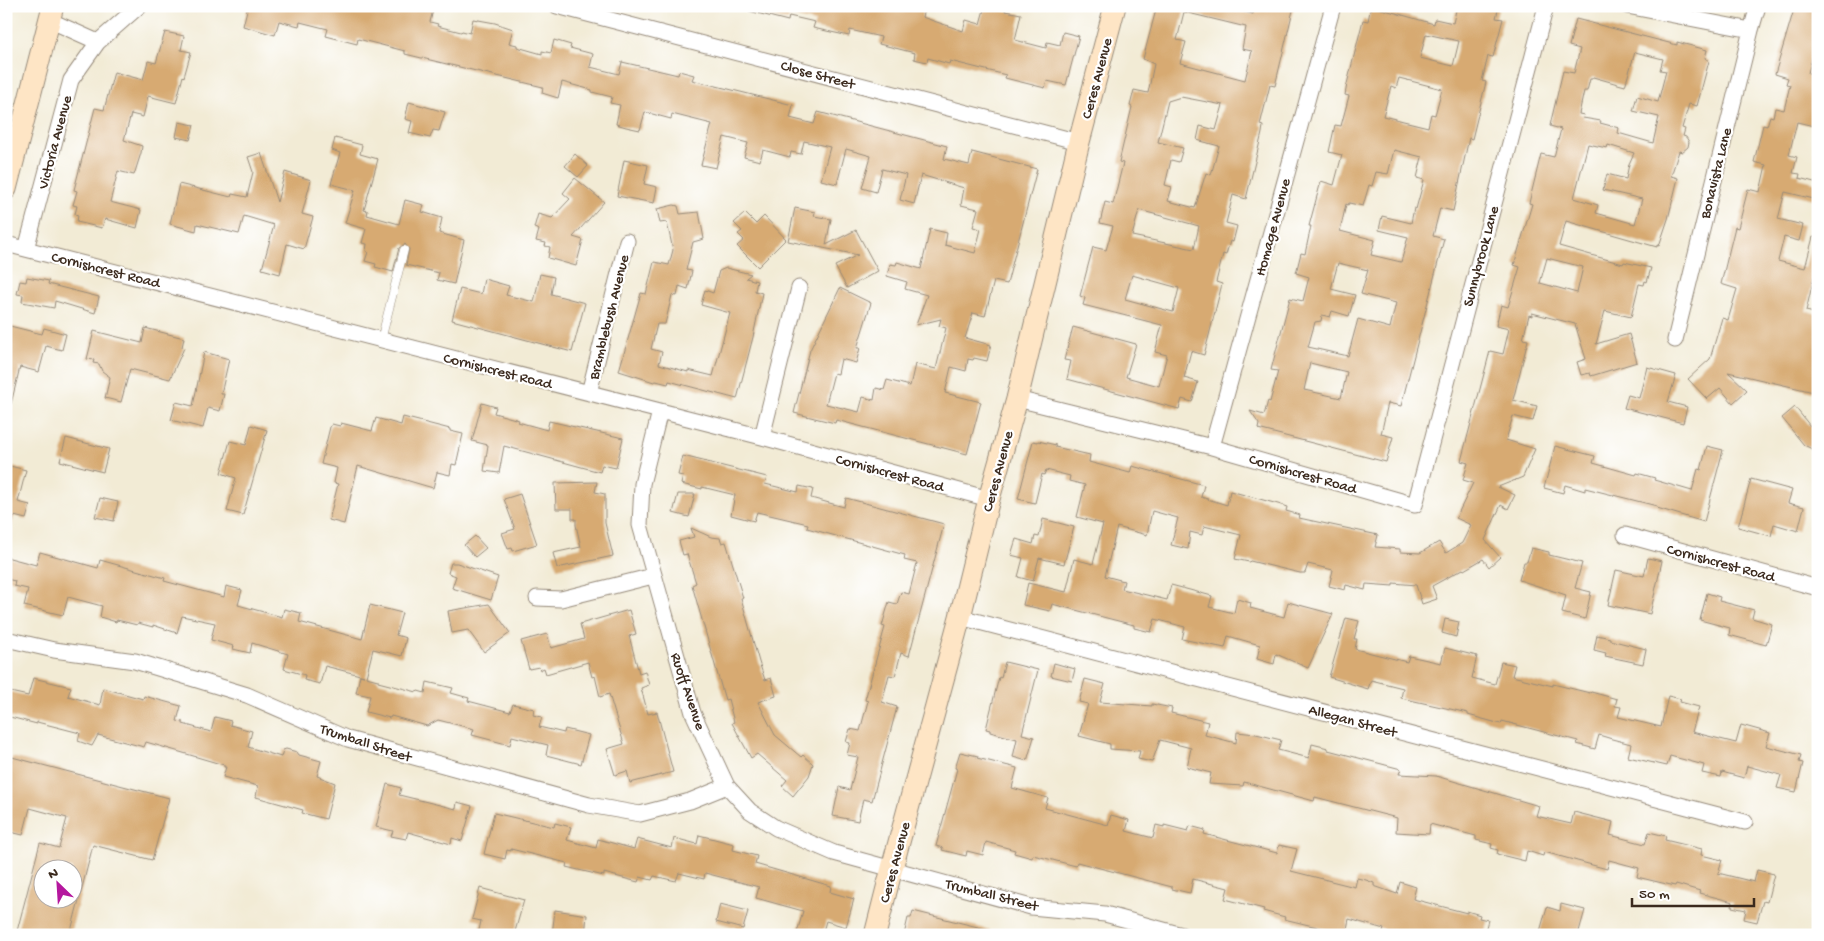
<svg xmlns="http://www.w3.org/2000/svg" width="1824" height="941" font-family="'Gochi Hand',sans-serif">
	<rect width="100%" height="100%" fill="#fff"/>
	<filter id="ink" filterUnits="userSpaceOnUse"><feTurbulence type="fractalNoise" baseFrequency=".02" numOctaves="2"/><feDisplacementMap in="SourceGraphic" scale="10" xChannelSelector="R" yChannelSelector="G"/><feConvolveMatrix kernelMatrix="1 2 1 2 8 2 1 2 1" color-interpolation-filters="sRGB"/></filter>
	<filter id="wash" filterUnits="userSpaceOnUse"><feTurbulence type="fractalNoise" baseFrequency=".0096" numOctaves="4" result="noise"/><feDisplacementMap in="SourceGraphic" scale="20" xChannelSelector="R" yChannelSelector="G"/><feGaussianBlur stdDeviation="1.12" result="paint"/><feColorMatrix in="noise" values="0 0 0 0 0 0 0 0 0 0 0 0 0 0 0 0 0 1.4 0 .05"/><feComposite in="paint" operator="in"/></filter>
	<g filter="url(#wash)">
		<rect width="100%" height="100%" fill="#f2ebd5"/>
		<g id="blocks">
			<path fill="#d7aa72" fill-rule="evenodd" d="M248,6h114l13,4 2,-4h57l-4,16 8,2 -1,2 24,6 1,-1 8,2 3,-14 22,4 18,6 -4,14 8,2v2l25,7v-3l9,2 3,-13 17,5 -1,3 23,6 -3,13 29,7 3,-12 56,13 1,-4 15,4 -2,5 101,25 -3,13 24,6 4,-12 129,34 -3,13 25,6 3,-13 65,17 -30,115 -13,-3 -9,35 -12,-3 -8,25 26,7 -4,16 -13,-3 -1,2 -5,-1 -2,12 -15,-4 -6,26 36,9 -14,52 -131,-34 -1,3 -41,-10 16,-63 30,-62 31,15 -14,45h3l-4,15 -15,-4 -3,15 -4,-1 -8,31 33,8 4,-15 11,3 2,-12 8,2 3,-10 23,6 5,-22 21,5 10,-41 -7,-2 2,-7 -25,6 11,-30 -22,-6 2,-7 -20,-6 3,-12 6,1 1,-3 24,7 9,-40 17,4 -2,12 30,8 6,-24 -8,-2 5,-18 -17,-4 3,-17 -43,-13 -7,29 -14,-4 6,-25 -24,-6 -6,23 -14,-4 9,-32 -25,-7 -9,35 -16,-4 9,-33 -26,-6 -3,13 -10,-2 -1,5 -27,-7 -3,11 -16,-4 4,-14 -24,-6 -8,31 -15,-3 11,-41 -40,-10 -1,5 -26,-7 -5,18 -14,-3 -10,-3 4,-19 -10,-2 2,-6 -20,-5v-2l-30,-8 -4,16 -16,-5 1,-6 -138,-33v-3l-47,-12 -1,5 -31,-8 2,-7 -28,-7 -1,4 -20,-5 -4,14 -32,-9z
				M750,6h103l13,3v-3h59l-3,11 41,14 3,-11 14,4 5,-18h21l-1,5 16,3 -6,26 31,8 1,-6 13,3 3,-13 16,4 -13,49 -19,-4 -2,7 -40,-10 1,-3 -56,-14 -1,3 -21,-6 -1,4 -13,-3 1,-6 -36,-9 2,-7 -31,-7 -1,6 -36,-8 2,-6 -26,-6 -1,5 -39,-10z
				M1157,6l11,3v-3h52l33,8 2,-8h39l-19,80 -5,-1 -10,40 3,1 -1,7 -16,66 -13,-4 -7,28 11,3 -4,16 -3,-1 -4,14 -3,-1 -7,28 6,2 -18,71 -13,-4 -7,27 14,4 -6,20 -10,-3 -3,10 -112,-30 4,-18 -7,-1 9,-33 63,17 -10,33 33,9 8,-31 -12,-3 7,-27 -79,-20 2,-7 -5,-2 13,-49 13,3 7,-24 -13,-3 5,-21 8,2 10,-41 -4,-1 13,-55 -2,-1 4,-16 14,3 6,-29 -11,-5zM1184,12l62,15 -4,22 10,2 -7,29 -65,-17 6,-21 -9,-2zM1181,97l42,8 -7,25 -16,-4 -3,14 22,6 -8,29 -5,-2 -11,35 -27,-7 4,-14 -7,-2 6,-25 8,2 4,-14 -25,-6 10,-41zM1139,210l60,16 -5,23 -62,-13zM1132,275l47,13 -6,24 -48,-13z
				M1371,6l63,18 1,-5 18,4 4,-17h42l-3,12 7,1 -10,38 -5,-1 -6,25 4,1 -14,57 -3,-1 -16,73 -13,-3 -7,28 11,3 -43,167 -13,-3 -7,31 12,3 -7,25 -128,-33 1,-5 -9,-13 14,4 4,-14 2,1 8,-31 -7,-1 19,-72 13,3 6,-24 -13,-4 5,-20 4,1 6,-28h-2l12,-45 13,4 8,-30 -13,-3 6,-27 6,1 8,-30 -4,-1 2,-11 16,-64 5,1zM1426,34l33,7 -6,25 -33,-8zM1399,78l43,11 -7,26 -4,-1 -3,13 -45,-11 8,-30 5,2zM1394,150l28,7 -5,21 7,2 -8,29 -2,-1 -3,15 -29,-7 -3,14 29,7 -7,25 -30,-7 4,-15 -35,-9 6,-27 2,1 1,-2 14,3 6,-21 3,1 4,-14 12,2zM1338,263l30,7 -7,24 35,9 -6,25 -32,-9 -10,37 -40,-9 7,-25 6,-1 1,-6 8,2 2,-6 17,5 6,-21 -24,-6zM1310,363l37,9 -6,26 -37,-8z
				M1795,6h23v42h-3l-7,25 10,3v51l-21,-5 -8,33 8,2 -4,16 7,1 -1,4 19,5v17l-33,-8 -7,27 25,6 -4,16 -15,-4 -6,24 27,7 8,-31 5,1v40l-4,-1 -8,34 12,3v79l-90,-21 19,18 -14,13 -13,-15 -13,11 -19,-20 22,-20 12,-41 6,2 9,-31 -16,-5 14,-57 3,1 10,-39 12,3 6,-27 -12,-3 9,-37 4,1 3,-10 3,1 2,-9 9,2 6,-25 -4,-1 2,-6 -13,-4z
				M1576,19l101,26v-3l30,8 -2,8 4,3 -12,45 -8,-2 -7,24 3,1 -2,7 3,1 3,5 -1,5 -6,5 -3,-1 -8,25 7,2 -10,41 -9,27 -2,-1v2l-91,-26 -7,25 64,18 1,-2 27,6 -4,14 -2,-1 -1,4 -5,-1 -8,33 -26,-6 -9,33 33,-10 8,28 -46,14 -1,-3 -9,2 -4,-13 9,-3 -11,-35 -43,-11v3l-3,-1 -6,24 5,1 -15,60 24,6 -4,15 -20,-5 -7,24 29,9 -12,28 -25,10 17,8 -7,14 -7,-4 -16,35 15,17 -11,10 -6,-8 -19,11 -1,-1 -31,17 5,13 -15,5 -6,-19 -23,-2v3l-27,-2 -1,6 -19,-5 -1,5 -16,-4 4,-16 -25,-6 -3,9h-5l-50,-12 -1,1 -14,-3 6,-24 -37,-9 -2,9 -12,-3 -2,17 -17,-4 7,-27 -26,-7 -5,24 -30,-8 -12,49 19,5 -2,8 45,11 4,-15 41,11 -3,11 25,6 3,-14 14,4 -1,5 34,9 4,-15 45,12 -25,54 -32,-14 -2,10 -17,-5 3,-14 -32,-9 -3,12 -43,-9 3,-12 -30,-8 -4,13 -17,-4v-3l-82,-21 -2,7 -27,-6 5,-22 38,9 8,-33 19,5 10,-40 -26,-7 8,-32 -16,-4 1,-5 -24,-6 -2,5 -2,-1 -7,29 -17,-4 15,-58 5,1v-1l18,4 -1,2 35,8 -1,7 41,11 2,-7 72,19 -3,12 26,8 3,-14 48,13 9,3 -1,4 14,4 -1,3 79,17 -3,12 25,2v3l20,1 19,-11 7,11 16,-10 9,-18 -15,-7 17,-35 -10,-3 5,-17 -7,-2 29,-110 13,3 6,-25 -13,-3 5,-21 7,2 12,-40 -6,-2 18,-61 -3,-1 12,-49 13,3 7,-28 -11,-3 1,-5 12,-50 11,2 6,-24 -11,-3zM1635,52l28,7 -3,11 6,1 -8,31 -21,-6 -4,15 26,6 -6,26 -35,-10 1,-5 -19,-5 1,-2 -18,-3 1,-3 -5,-1 5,-23h3l3,-12h2l1,-2 32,9zM1588,144l19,4 1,-3 26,8 -5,11 -3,15 -19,-5 -4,16 39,9 -7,25 -39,-11 2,-8 -24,-7zM1547,258l36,9 -6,26 -37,-10z
				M165,32l19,4 -3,14 10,2 -7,25 -1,-1 -7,27 -28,-7 -5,21 -12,-3 -7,26 18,6 -1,7 -7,22 -16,-4 -8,31 31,8 -4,18 -32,-9 -3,9 -25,-6 1,-7 -3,-1 2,-8 -4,-1 4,-14 -3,-1 21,-82 9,2 10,-38 29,8 5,-19 8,2z
				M409,102l36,10 -6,19 -6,-1 -3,8 -21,-5 3,-12 -7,-2z
				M179,122l15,3 -4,15 -14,-3z
				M335,138l27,7 -2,9 18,5 -14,51 4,1 -1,4 32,9 6,-24 19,5 -2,7 20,6 -3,15 25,7 -10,44 -17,-4 2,-7 -33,-8 3,-16 -4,-5 -6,4 -6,24 -18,-5 1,-3 -11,-3 3,-9 -2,-1 1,-7 -5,-1 4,-14 -21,-6 10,-33 -24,-6 9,-31 -8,-3z
				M261,153l16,49 8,-30 26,8 -9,34 11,3 -9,32 -17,-5 -7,30 -18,-5 12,-44 -30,-9 -5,18 -42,-10 -1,7 -26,-7 9,-40 52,13 1,-3 15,3 6,-25 -5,-15z
				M575,154l13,12 -10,11 -13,-11z
				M624,160l24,5 -4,19 13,3 -3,16 -37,-7z
				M575,178l29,24 -31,35 10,3 -7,26 -28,-8 2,-11 -5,-1 1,-3 -10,-2 3,-11 -5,-2 4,-14 14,4 17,-18 1,-1 -7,-6z
				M674,205l4,1 2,8 19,-2 5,27 -11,3 -7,28 6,1 -4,18 -9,-3 -2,10 -5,-1 -7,29h-8l-6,25 11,3 -3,12 29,8v-2l25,6 17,-63 -29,-8 4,-15 8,3 6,-22 7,-3 25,6 -5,4 11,3 -2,10 7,2 -9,44 -16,62 -68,-18 -1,3 -12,-3 -2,1 -35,-11 22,-78 5,1 8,-32 15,3 4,-15 -5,-23 -1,-5 -7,1 -3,-14z
				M795,208l20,4 -1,4 17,3 -5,26 30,-15 22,41 -31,17 -12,-22 23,-11 -70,-14z
				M745,213l11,11 8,-8 22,23 -28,28 -21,-21 7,-6 -6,-6 4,-3 -8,-8z
				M540,274l14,3 -3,17 34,9 -13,49 -120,-32 8,-31 21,5 3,-15 25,7 -3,9 28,7z
				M27,277l22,4 -1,3 51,13 -4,16 -40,-12 -1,7 -32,-6 1,-7 -6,-1 3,-13 6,1z
				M6,325l36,9 2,-6 22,6 -4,16 -16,-4 -7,26 -19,-5 -9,37h-5z
				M145,328l39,10 -2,9 2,1 -14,31 -40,-10 -9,33 -16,-4 5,-21 -8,-6 -3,-7 -6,-1 1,-3 -7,-1 7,-28 48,12z
				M204,352l25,7 -8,35h3l-4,17 -12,-3 -5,20 -32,-8 5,-18 17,4z
				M1647,367l29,8 -8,27 19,5 -4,16 -59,-15 4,-13 11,3z
				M482,403l14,4 -2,6 25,7 -1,2 29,8 2,-9 74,17 -7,30 -14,-3 -2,7 -96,-26 -5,27 -15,-2 4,-26 -16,-4z
				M1795,407l15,19 8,-14v40l-14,-7 -22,-27z
				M403,417l47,12v2l13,3 -7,31 -4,-1 -2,11 -13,-3 -4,16 -75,-22 -14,58 -15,-4 9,-36 -4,-1 3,-15 -16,-4 9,-37 2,-3 8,2 1,-3 31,8 4,-13 25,7z
				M251,425l16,5 -24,85 -16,-4 9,-33 -15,-5 9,-32 16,4z
				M66,438l43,11 -6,23 -43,-11z
				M1555,446l40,10 -2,7 43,12 1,-2 18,5 -1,2 38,11 6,-22 3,1 6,-24 16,4 -19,72 -47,-14v-2l-72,-18v3l-20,-6 -2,8 -19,-5z
				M683,456l84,21 -2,7 33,8 1,-6 14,3 -2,9 33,9 2,-9 98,26 -35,132 -8,-3 -6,23 -6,-1 -7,27 15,5 -25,94 -9,-2 -5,22 -25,-5 6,-29 11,3 8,-33 -11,-2 3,-12 -4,-1 4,-13 10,2 8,-30 -3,-1 20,-73 -3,-1 7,-24 8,2 4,-12 8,2 8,-31 -13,-3 1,-5 -98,-27 1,-4 -51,-12 -3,9 -23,-6 4,-20 -33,-8v2l-21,-5 2,-8 -5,-1z
				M6,465l20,5 -8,32 12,3 -4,14 -12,-3 -3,13h-5z
				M1751,479l41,11 -4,13 16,4 -6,24 -24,-7 -3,12 -33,-9z
				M597,482l-2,10 10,2v29l8,33 -56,12 -4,-15 28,-6 -5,-22v-6h-4v-10h-16l-1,-26z
				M520,494l17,50 -24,7 -1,-3 -4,1 -6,-16 13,-4 -11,-30z
				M678,494h17l-6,23 -16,-4z
				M100,498l18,4 -4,19 -19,-4z
				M1043,519l31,8 -10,37 -25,-6 -6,23 -15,-4 5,-19 -12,-3 5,-16 17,5 2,-8 4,1z
				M691,528l20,9 9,1 2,5 4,-1 17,56h-2l18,64 6,18 6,-2 5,18 -18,6 17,33 26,22 2,-2 10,9 -4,12 -16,20 -11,-10 5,-6 -30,-26 -6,4 -19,-35 2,-1 -6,-23 -3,1 -33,-115 4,-2 -9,-29 -4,1 -4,-14 15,-4z
				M475,536l11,12 -11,9 -11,-12z
				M1531,548l18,4v3l33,8 -7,25 16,4 -6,27 -23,-6 4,-18 -47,-15 5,-18h3z
				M40,552l58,16 2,-8 65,18 -1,3 60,16 2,-11 16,4 -4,15 44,12 2,-8 17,4 -2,9 63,17 8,-34 32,8 -6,22 10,3 -4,18 -29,-7 -7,28 12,3v2l39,10 1,-1 7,2 2,-11 26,6 -2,5 18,5 -1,3 42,11 3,-8 21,5 -1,6 9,2 -3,10 25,6 1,-4 24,6 -8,29 -35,-9 2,-10 -36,-9 -2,9 -38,-10 2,-6 -36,-9 -11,6 -36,-10 -1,2 -24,-6 4,-16 -14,-3 4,-18 4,1 -39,-10 -5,18 -16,-4 1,-5 -21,-6 4,-15 -36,-11 -2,10 -17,-4 1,-3 -23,-6 4,-17 -33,-7 -5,17 -24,-8v2l-15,-4 -1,2 -20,-5 -1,2 -16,-5 2,-11 -34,-9 -5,18 -39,-9 4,-17 -14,-3 1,-5 -9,-2v-22l30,8z
				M1648,558l14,3 -12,53 -42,-9 8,-35 28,6z
				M451,563h6l41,14 -7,23 -39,-12 4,-12 -8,-3z
				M1707,593l13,4 -1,4 35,9 -2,8 20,6 -6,21 -37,-10 1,-7 -30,-8z
				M489,604l21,29 -26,19 -16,-22 -16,3 -4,-22z
				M629,610l7,24 -7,2 10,37 6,-2 4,14 -8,3 7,26 9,-2 16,60 -43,11 -3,-12 -12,4 -8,-26 17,-5 -15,-50 -9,3 -5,-21 -3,1 -4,-15 -42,12 -2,-6 -4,2 -1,-3 -10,2 -8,-28 26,-7 4,14 33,-9 -4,-15z
				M1346,618l13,3 -5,18h3l-2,10 52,13 2,-6 32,7 4,-15 32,8 -5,22 23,6 6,-22 14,3 -3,11 41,10v-2l37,9 1,-1 26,7 -2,7 6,1 -3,10 43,10 7,-31 13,3 -1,3 19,5 -7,25 44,11 5,-18 29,8 -4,13 35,9 -2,7 4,1 -7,29 -19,-4 4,-13 -34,-9 -3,12 -22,-6 -1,5 -19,-4 2,-8 -34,-9 -3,10 -39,-9 3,-13 -19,-5 -13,-4 -4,14 -18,-5 1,-3 -76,-20 -1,3 -33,-9v-2l-67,-15 2,-10 -32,-8 -3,9 -39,-12z
				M1445,619l14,3 -3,15 -14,-4z
				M1597,635l13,3v2l36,9 -3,15 -38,-8 1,-3 -12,-3z
				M1005,662l33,8 -16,64 12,3 -7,24 -14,-4 4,-18 -27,-7v-2l-4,-1 13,-52 2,1z
				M1054,663l21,6 -3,12 -21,-5z
				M33,678l38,9 -3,9 32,9 3,-17 40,11 1,-3 37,10 -4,15 6,1v2l28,8 4,-15 16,4 -1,4 22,6 -4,16 33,10 2,-7 3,-1 11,3 2,3 22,6 -4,15 18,7 -9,36 -24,-6 1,-3 -47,-13 2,-11 -35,-9 3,-10h-2v-2l-78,-23 -2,5 -46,-12 -6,11 -14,-5 2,-8 -43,-11v2l-31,-8v-25l22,5z
				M1085,679l20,5 -5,18 52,4v-2l20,4 -1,5 37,9 -3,13 31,8 1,-11 19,2 25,6 -3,10 31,8 3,-14 16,4v2l73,19 -2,5 37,2 103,30 -3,10 35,8 3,-12 39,10 -3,13 35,9 4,-12 17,4 -1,4 37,9 -1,6 21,5 -4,13 36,9 3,-12 17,4 -7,28 -4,-1 -6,21 -13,-3 2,-9 -14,-3 1,-5 -34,-9 1,-2 -24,-7 -1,2 -38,-9 2,-9 -30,-8 -2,9 -63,-17 -1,4 -16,-5 -2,10 -28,-7 1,-4 -7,-2 1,-4 -16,-4v-4l-46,-12 -1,10 -33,-2 1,-14 -39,-10 -43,-11 -1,4 -70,-19 -1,4 -34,-2 2,-11 -24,-6 4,-19 -31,-8 -8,22 -14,-3 2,-8 -30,-2v-5l-31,-8 9,-32 -9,-2z
				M960,752l18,4 -1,2 40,10 -5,20 36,10 -3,10 63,17 3,-10 18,5 -3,11 27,7 3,-13 8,2v-2l24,6 2,-5 15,4 -1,4 73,19 2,-8 18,4 -6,22 64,16 2,-9 9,2 8,3v3l23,8 3,-12 16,5 -3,12 54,14v-2l13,4 -1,3 9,2 -4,15h-102l2,-6 -35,-10 -3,15 -62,-15 1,-2 -22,-6 1,-2 -39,-10 3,-11 -35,-9 -3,14 -18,-4v-2l-95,-25 -1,4 -43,-11 -1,3 -18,-5 1,-3 -29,-8 -3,13 -16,-4 -1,5 -24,-6 1,-2 -7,-2 21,-77 -2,-1z
				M12,757l157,41 -17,62 -59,-15 -23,90h-54l24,-92 19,5 8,-30 -37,-10 -7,27 -17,-4v-60l2,1zM42,868h30v30h-30z
				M387,784l14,4 -2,7 57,14 1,-7 15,4 -10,35 -10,-3 -1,6 -43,-12 -2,7 -15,-3 2,-5 -17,-4z
				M494,813l60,14 1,-4 16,4 -4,13 29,8 2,-9 36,10 3,-10 35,9 2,-10 23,6 2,-9 35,9 -1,6 24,6 -2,8 76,22 -1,6 24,7 -8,28 -20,-6 -4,14h-18l-7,-2 6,-22 -47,-13 3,-11 -54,-14 -1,6 -25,-6 -3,8 -22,-5 -2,4 -12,-3 -2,5 -34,-9v3l-38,-9 1,-4 -56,-14v2l-4,-1 -2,9 -21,-5z
				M480,888l44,12 -10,35h-36l3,-14 -9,-2z
				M720,904l28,7 -5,18 -27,-7z
				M1561,904l24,6 -7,25h-39l8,-28 13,4z
				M555,910l32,5 -2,20h-33z
				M913,911l77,19v5h-86l4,-17h3z"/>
		</g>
	</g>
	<g filter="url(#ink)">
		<use href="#blocks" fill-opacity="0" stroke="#968a7a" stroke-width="1"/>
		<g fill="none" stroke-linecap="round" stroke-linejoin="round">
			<defs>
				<path id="lane" d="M381,340l23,-90"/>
				<path id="street" d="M557,6l522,136
					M1627,6l124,24
					M49,20l49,22 41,-36
					M6,244l756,193 227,62
					M26,249l45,-169 27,-38
					M1675,340l76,-310 7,-24
					M589,393l38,-152
					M1017,399l195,48 203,58 131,-499
					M660,411l-18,73 -2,41 53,188 34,73 23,25 26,17 58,25 197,54 74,7 77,21
					M762,437l37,-149
					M1212,447l121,-441
					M1625,535l193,53
					M537,598l24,1 92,-23
					M960,617l785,205
					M6,639l48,11 81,11 112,34 101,44 241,66 51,9 50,-13 37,-15"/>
				<path id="secondary" d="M6,189l47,-183
					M875,935l17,-67 68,-251 29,-118 28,-100 62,-257 36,-136"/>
			</defs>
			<use href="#lane" stroke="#968a7a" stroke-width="9"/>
			<use href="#street" stroke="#968a7a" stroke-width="17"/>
			<use href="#secondary" stroke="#968a7a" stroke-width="23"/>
			<use href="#lane" stroke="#fff" stroke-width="8"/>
			<use href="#street" stroke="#fff" stroke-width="15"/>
			<use href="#secondary" stroke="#fee5c5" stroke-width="21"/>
		</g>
	</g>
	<g text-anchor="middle" stroke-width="4.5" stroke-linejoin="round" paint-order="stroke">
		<g font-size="15" fill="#3b2a1e" stroke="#fff">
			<text transform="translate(818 74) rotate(15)" y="5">Close Street</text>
			<text transform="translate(1096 78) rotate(-75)" y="5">Ceres Avenue</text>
			<text transform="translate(54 142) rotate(-75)" y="5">Victoria Avenue</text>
			<text transform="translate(1715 173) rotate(-76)" y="5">Bonavista Lane</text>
			<text transform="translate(1272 227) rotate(-75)" y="5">Homage Avenue</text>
			<text transform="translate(1480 256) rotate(-75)" y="5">Sunnybrook Lane</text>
			<text transform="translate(106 269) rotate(14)" y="5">Cornishcrest Road</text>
			<text transform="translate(608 317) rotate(-76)" y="5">Bramblebush Avenue</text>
			<text transform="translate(498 370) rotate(14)" y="5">Cornishcrest Road</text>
			<text transform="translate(997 471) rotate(-75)" y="5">Ceres Avenue</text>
			<text transform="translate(890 472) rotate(15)" y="5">Cornishcrest Road</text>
			<text transform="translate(1303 473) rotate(16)" y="5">Cornishcrest Road</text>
			<text transform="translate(1721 562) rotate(15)" y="5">Cornishcrest Road</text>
			<text transform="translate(689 691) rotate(71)" y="5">Ruoff Avenue</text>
			<text transform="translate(1353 720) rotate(15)" y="5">Allegan Street</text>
			<text transform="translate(366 742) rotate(18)" y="5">Trumball Street</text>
			<text transform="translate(894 862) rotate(-75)" y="5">Ceres Avenue</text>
			<text transform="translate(992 894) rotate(14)" y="5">Trumball Street</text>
		</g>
	</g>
	<rect width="1824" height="941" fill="none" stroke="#fff" stroke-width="25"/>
	<g transform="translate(58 884) rotate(335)"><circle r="24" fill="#ffffff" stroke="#b1aaa5"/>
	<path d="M0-4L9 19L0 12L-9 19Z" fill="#b5179e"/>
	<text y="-8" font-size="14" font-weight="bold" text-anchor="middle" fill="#3b2a1e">N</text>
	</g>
	<path d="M1632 898v8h122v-8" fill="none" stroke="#3b2a1e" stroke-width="2.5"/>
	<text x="1639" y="898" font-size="15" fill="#3b2a1e" stroke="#ffffff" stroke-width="4" paint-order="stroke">50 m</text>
</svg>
